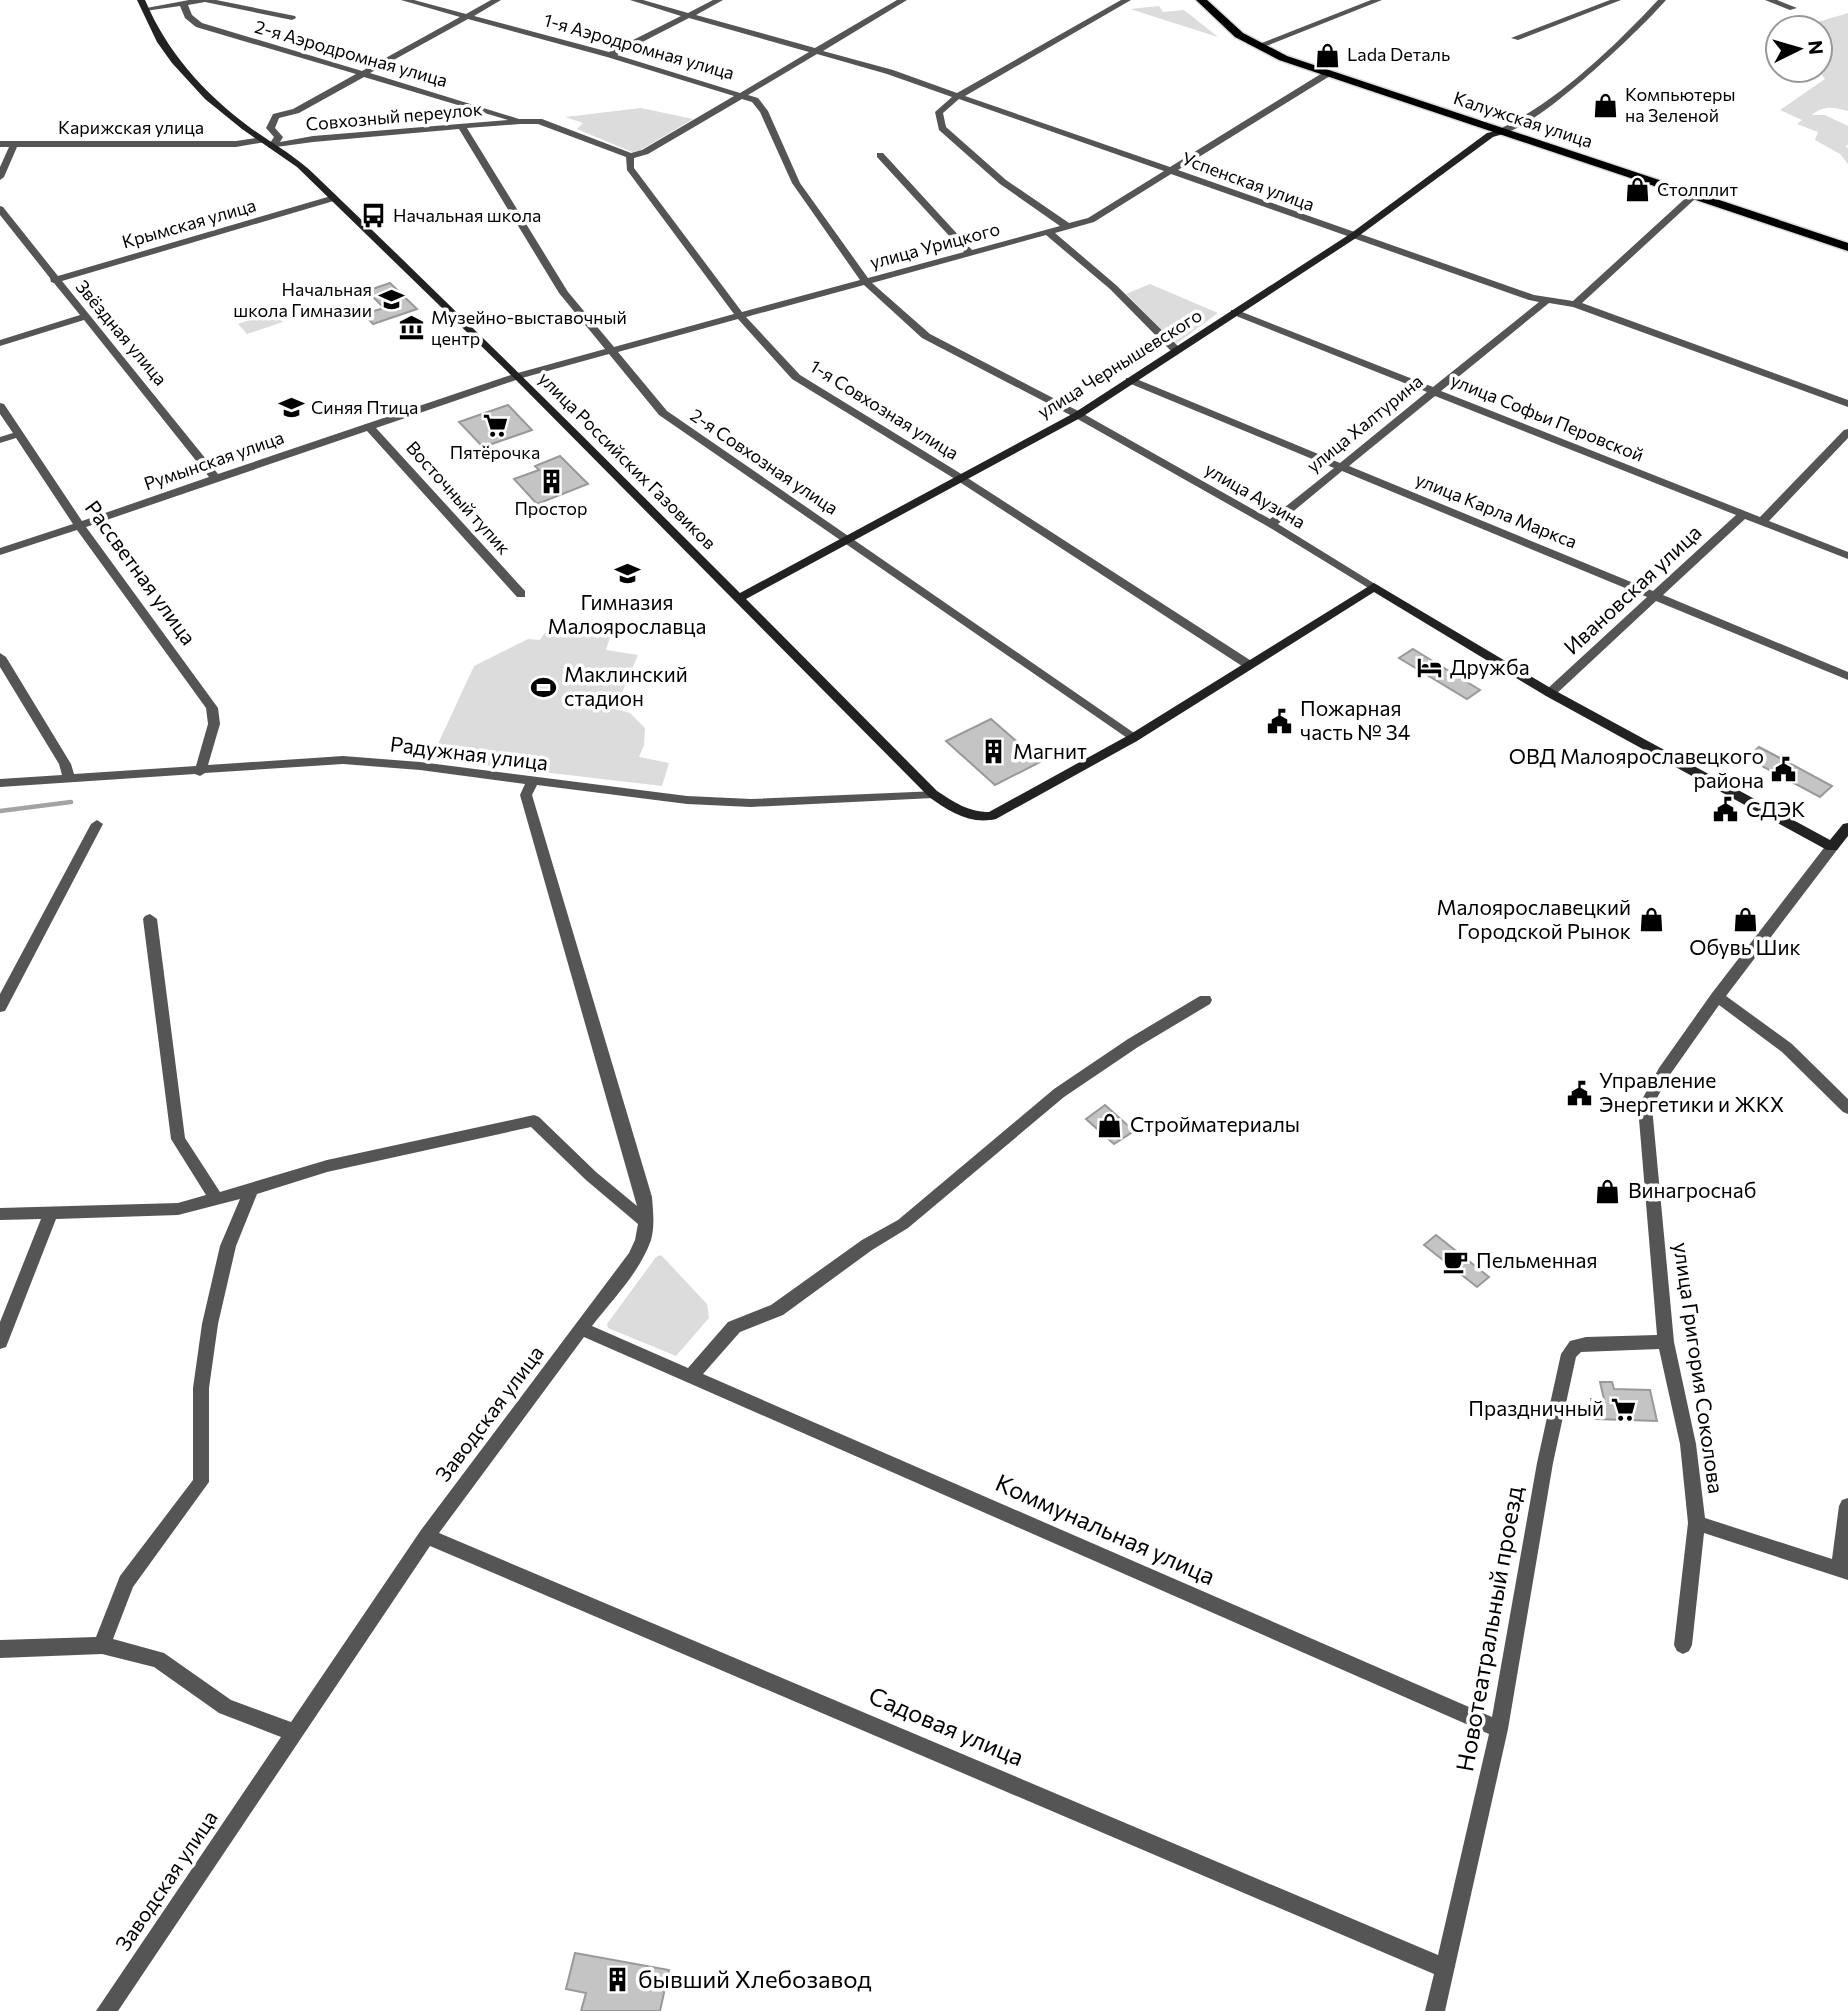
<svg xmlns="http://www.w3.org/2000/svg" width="1848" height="2011" font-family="Commissioner,sans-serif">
	<rect width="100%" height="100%" fill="#fff"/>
	<path fill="#dcdcdc" d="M1159,6l4,6 21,-2 34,27 -88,-28z
		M1848,13v98c-14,-4 -25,-6 -36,4h13l23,11v19l-3,1 3,2v16l-8,-10 -25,-14 3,-8 -21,-8 5,-4 -22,-10 45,-31 -7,-9 2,-42h-22z
		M641,108l52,11 -54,32 -7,1 -55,-23 6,-6 -18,-6z
		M1150,284l68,29 -42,31 -50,-50z
		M273,312l10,10 -36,12 -9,-10z
		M546,631l64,6 -4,13 32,5 -23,54 15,4 15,15 -1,17 -5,12 30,6 -7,23 -231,-27 43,-93 54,-27 12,1z
		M661,1255l46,49 2,14 -33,38 -68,-28 -1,-4 49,-67z"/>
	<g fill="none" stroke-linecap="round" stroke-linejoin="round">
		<path stroke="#a3a3a3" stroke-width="4.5" d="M0,811l71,-9"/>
	</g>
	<path fill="#c4c4c4" stroke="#999" stroke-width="2" d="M390,283l27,26 -44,15 -9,-10 20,-6 -17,-17z
		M508,405l24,25 -49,17 -24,-25z
		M560,456l28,28 -51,20 -23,-25 25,-9 -4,-4z
		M1413,649l67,41 -13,9 -68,-41z
		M991,719l49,43 -45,23 -49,-44z
		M1759,747l19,10 54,29 -12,11 -73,-39z
		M1105,1105l29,26 -20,13 -28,-25z
		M1436,1235l53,42 -12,10 -53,-42z
		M1600,1382h12l2,7 36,1 7,31 -62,-2 -4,-20h13z
		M575,1953l94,17 -9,41h-79l5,-18 -20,-4z"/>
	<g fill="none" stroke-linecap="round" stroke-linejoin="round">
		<defs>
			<path id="primary" d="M1196,0h11l36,33 44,23 561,187v8l-569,-191 -44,-23z"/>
		</defs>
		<use href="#primary" stroke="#dbdbdb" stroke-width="3"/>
		<path fill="#555" fill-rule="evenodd" d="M189,0h27l79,16 1,2 -4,2 -87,-18 -17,3 4,10 10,8 160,48 98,-54 -59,-17h13l52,14 25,-14h10l-27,16 135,36 72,-36 -51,-16h13l45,13 25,-13h10l-27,15 119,33 82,-48h10l-84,51 70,19 64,23 164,-93h10l-166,96 205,71 154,-95h6v4l-152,94 356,125 39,6 117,-107h6v4l-114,105 266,97v7l-275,-100 -24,-4 -108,88 319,126 84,-87 4,-1v9l-79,83 79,31v7l-103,-40 -82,76 185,77v8l-192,-79 -102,95h-8l-2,-3 2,-3 101,-93 -305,-126 -64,53 102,63 -2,2h-8l-103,-63 -193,-109 -152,-79 -58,-53 -118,32 54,58 163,100 290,187v6h-8l-290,-189 -163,-100 -54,-60 -120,33 49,59 470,324 2,3 -2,3 -4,1 -474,-327 -50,-61 -87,24 -146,50 149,163v6h-8l-150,-166 -281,96 132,181 2,16 -12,41 135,-9 77,6 267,34 64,3 186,-8 2,3 -2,3 -4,1 -182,9 -64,-3 -150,-19 -5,10 120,402c1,14 3,29 -1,43 -11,32 -39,60 -59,86l96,42 40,-46 43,-17 91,-65 36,-20 156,-131 74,-50 72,-43h10l2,4 -2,4 -72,43 -74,50 -156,131 -36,22 -89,65 -43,17 -37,42 789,343 45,-254 24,-109 9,-13 16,-4 71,-2 -19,-228 21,-39 53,-75 115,-149h10l2,3 -2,3 -111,146 66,48 56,55v15l-5,-2 -61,-60 -63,-47 -50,71 -17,31 22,235 22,102 9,74 127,41 7,-53 3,-6 6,-2v82l-144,-47 -12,112 -3,6 -6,3 -6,-3 -3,-6 14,-122 -8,-79 -21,-95 -78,3 -5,5 -23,106 -45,266 -63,282h-20l9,-37 -1004,-428 -312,465h-22l185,-274 -62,-24 -65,-46 -52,-13 -102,4v-18l96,-3 24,-61 73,-96v-92l9,-64 18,-78 20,-47 -62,16 -122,4 -48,123 -2,5 -6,2v-27l41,-103 -41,1v-12l178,-5 28,-8 -35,-56 -28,-220 2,-3 5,-2 7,5 28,219 35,54 107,-32 207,-45 5,2 57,55 41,34 -117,-411 5,-11 -105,-14 -77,-6 -138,9 -5,3 -5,-2 -195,13v-8l62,-4 -3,-11 -59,-97v-14l6,4 65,107 3,10 122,-8 12,-42 -2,-16 -129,-178 -77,25v-7l73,-24 -57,-86 -16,5v-6l13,-4 -13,-19v-11l4,1 78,117 127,-44 -125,-157 -84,26v-6l80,-25 -26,-32 -3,-1 -1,-4 -50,-63v-9l3,1 55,69 273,-80h6v4l-275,81 156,193 296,-100 91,-25 -46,-56 -100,-164 -146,13 -44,6 -1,-2 6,-9 -8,-9 7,-14 20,-5 63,-35 -160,-47 -11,-9 -5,-12 -35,5 -4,-2zM689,18l120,34 -69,41 -123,-38zM468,19l139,38 127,39 -92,54 -11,3 -89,-34h-23l-149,-46zM817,54l70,20 65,23 -17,15 4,18 61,54 60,42 -88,24 -89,-97h-6v4l87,95 -96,26 -68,-95 -32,-72 -10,-13 -10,-3zM364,77l144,43 -195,16 -33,6 3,-5 -8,-9 4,-10 20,-5zM742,99l10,3 8,10 32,71 68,97 -118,32 -108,-144v-10l14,-4zM959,99l205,72 -76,47 -19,5 -63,-43 -60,-53 -3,-14zM520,124h18l88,33 1,13 107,144 -120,33 -46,-55 -101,-164zM1171,174l358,126 10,2 -106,85 -196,-77h-6v4l196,78 -87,71 -206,-85h-8v4l208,86 -64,51 -188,-106 -152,-79 -58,-51 174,-48 64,54 62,63h8v-4l-64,-63 -61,-52 39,-11zM1435,396l301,119 -83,76 -304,-125zM531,1127l55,53 52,44 -3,16 -6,13 -208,277 -130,192 -60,-22 -67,-47 -51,-14 20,-52 76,-105v-94l9,-64 18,-78 21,-52 70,-22zM584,1337l905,397 -51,221 -999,-422z
			M1371,0h11l-121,48 -7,-2z
			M1610,0h11l-103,40 -7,-2z
			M1658,0h8c-23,27 -134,134 -166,133v-4c59,-29 113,-81 158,-129z
			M1765,0h12l20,8 -7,2z
			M262,137l4,3 -1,2 -29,5h-219l-13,30 -4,3v-13l9,-20h-9v-6h236z
			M97,820l6,4 -98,187 -5,1v-18l91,-170z"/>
		<path fill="#222" fill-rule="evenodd" d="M137,0h8c22,52 58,92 103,126 23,17 48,30 68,50 143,137 284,277 424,417l334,-180 276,-179 137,-101 19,-4v4l-13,4 -137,101 -274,179 -336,182 191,192c17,11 31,21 52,21l140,-77 245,-152 180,107 276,150 13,-16 5,-1v13l-11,14h-10l-281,-154 -172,-104 -237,149 -141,78c-26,6 -48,-8 -67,-22l-415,-419 -217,-211 -55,-38 -37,-30 -33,-36 -15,-21z"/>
		<use href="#primary" fill="#000" fill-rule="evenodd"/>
	</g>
	<defs>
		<symbol id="shop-bare" viewBox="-9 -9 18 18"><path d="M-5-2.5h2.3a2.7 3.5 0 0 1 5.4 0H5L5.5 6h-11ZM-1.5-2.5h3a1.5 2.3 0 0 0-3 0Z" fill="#000" stroke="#fff" stroke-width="2.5" paint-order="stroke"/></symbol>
		<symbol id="bus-bare" viewBox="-9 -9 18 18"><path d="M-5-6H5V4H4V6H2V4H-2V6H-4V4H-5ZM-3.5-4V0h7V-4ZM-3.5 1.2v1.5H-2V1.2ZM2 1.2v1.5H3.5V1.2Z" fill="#000" stroke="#fff" stroke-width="2.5" paint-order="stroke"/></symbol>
		<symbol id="school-bare" viewBox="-9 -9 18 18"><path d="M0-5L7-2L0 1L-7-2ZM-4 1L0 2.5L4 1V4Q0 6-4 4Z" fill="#000" stroke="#fff" stroke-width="2.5" paint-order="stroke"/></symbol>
		<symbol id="museum-bare" viewBox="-9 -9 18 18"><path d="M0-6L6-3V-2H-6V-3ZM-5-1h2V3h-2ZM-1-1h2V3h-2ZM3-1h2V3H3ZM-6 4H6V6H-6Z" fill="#000" stroke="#fff" stroke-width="2.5" paint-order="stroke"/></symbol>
		<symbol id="supermarket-bare" viewBox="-9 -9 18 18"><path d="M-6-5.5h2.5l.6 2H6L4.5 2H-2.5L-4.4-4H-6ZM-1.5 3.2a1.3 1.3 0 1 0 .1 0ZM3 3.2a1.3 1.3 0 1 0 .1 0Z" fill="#000" stroke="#fff" stroke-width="2.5" paint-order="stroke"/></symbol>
		<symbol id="building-bare" viewBox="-9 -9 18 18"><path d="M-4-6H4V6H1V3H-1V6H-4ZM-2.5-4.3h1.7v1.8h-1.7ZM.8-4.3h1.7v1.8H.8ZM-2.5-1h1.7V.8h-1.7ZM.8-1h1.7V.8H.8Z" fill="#000" stroke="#fff" stroke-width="2.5" paint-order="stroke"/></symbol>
		<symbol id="hotel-bare" viewBox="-9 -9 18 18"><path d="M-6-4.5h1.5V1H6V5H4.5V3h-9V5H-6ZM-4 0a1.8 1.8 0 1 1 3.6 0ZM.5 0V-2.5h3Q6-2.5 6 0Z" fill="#000" stroke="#fff" stroke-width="2.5" paint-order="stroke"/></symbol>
		<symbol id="stadium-bare" viewBox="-9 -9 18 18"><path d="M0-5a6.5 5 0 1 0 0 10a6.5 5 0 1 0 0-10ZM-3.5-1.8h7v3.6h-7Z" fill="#000" stroke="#fff" stroke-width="2.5" paint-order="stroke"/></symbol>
		<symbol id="civic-bare" viewBox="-9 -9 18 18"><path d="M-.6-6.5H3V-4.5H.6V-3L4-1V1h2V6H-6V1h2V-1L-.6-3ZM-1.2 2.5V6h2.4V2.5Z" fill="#000" stroke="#fff" stroke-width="2.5" paint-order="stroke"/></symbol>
		<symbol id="cafe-bare" viewBox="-9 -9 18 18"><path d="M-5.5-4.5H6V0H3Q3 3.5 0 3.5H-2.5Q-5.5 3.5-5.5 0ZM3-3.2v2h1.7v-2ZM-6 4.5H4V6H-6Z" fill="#000" stroke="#fff" stroke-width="2.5" paint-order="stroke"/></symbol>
	</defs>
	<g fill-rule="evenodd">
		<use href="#shop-bare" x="1310" y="38" width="35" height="35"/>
		<use href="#shop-bare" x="1588" y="88" width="35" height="35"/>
		<use href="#shop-bare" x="1620" y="172" width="35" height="35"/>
		<use href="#bus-bare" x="356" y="198" width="35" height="35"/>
		<use href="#school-bare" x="374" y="282" width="35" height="35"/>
		<use href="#museum-bare" x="394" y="310" width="35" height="35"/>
		<use href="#school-bare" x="274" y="390" width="35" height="35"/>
		<use href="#supermarket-bare" x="478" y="408" width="35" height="35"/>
		<use href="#building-bare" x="534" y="464" width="35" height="35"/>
		<use href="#school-bare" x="610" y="556" width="35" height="35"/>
		<use href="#hotel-bare" x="1412" y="650" width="35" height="35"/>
		<use href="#stadium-bare" x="526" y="670" width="35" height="35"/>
		<use href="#civic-bare" x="1262" y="704" width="35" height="35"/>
		<use href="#building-bare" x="976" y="734" width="35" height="35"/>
		<use href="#civic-bare" x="1766" y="752" width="35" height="35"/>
		<use href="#civic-bare" x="1708" y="792" width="35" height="35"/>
		<use href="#shop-bare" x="1728" y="902" width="35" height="35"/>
		<use href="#shop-bare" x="1634" y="902" width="35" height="35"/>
		<use href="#civic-bare" x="1562" y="1076" width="35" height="35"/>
		<use href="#shop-bare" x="1092" y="1108" width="35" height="35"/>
		<use href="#shop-bare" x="1590" y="1174" width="35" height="35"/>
		<use href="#cafe-bare" x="1438" y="1244" width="35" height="35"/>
		<use href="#supermarket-bare" x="1606" y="1392" width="35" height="35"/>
		<use href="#building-bare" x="600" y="1962" width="35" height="35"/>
	</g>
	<g text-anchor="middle" stroke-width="7" stroke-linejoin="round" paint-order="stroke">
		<g font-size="18" fill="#000" stroke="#fff">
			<text transform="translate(639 47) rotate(16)" y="6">1-я Аэродромная улица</text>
			<text transform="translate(351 54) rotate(16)" y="6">2-я Аэродромная улица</text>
			<text transform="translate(394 117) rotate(-5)" y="6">Совхозный переулок</text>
			<text transform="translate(1523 120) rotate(18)" y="6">Калужская улица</text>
			<text x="131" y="134">Карижская улица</text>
			<text transform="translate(1248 182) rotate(20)" y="6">Успенская улица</text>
			<text transform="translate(189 224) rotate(-16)" y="6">Крымская улица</text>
			<text transform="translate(935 246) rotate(-15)" y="6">улица Урицкого</text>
			<text transform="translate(121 333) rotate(50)" y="6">Звёздная улица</text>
			<text transform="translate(1120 364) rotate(-32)" y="6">улица Чернышевского</text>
			<text transform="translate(884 410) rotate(32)" y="6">1-я Совхозная улица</text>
			<text transform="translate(1547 418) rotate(22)" y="6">улица Софьи Перовской</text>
			<text transform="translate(1365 424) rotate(-39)" y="6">улица Халтурина</text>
			<text transform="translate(214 461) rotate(-19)" y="6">Румынская улица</text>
			<text transform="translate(627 461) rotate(45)" y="6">улица Российских Газовиков</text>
			<text transform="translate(764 462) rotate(34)" y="6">2-я Совхозная улица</text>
			<text transform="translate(1255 496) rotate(30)" y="6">улица Аузина</text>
			<text transform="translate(458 498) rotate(48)" y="6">Восточный тупик</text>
			<text transform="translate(1496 511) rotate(22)" y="6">улица Карла Маркса</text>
		</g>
		<g font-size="18" fill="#000" stroke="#fff" text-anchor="start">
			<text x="1347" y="61">Lada Dеталь</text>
			<text x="1625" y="101">Компьютеры<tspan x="1625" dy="21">на Зеленой</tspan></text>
			<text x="1657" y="196">Столплит</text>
			<text x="393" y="222">Начальная школа</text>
			<text x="372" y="296" text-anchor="end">Начальная<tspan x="372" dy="21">школа Гимназии</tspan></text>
			<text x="431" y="324">Музейно-выставочный<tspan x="431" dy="21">центр</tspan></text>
			<text x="311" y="414">Синяя Птица</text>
			<text x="495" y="459" text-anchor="middle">Пятёрочка</text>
			<text x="551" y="515" text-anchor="middle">Простор</text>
		</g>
		<g font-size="21" fill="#000" stroke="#fff">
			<text transform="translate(140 573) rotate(54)" y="7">Рассветная улица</text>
			<text transform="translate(1633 590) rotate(-43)" y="7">Ивановская улица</text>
			<text transform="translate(469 754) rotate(7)" y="7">Радужная улица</text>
			<text transform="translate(1698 1368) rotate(82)" y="7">улица Григория Соколова</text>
			<text transform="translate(490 1414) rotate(-53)" y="7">Заводская улица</text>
			<text transform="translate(167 1881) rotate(-56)" y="7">Заводская улица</text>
		</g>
		<g font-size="21" fill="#000" stroke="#fff" text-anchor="start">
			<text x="627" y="610" text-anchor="middle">Гимназия<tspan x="627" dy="24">Малоярославца</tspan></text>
			<text x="1450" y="675">Дружба</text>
			<text x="564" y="682">Маклинский<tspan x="564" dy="24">стадион</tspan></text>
			<text x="1300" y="716">Пожарная<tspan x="1300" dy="24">часть № 34</tspan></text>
			<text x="1013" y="759">Магнит</text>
			<text x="1764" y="764" text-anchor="end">ОВД Малоярославецкого<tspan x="1764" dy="24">района</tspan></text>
			<text x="1746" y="817">СДЭК</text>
			<text x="1631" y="915" text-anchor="end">Малоярославецкий<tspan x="1631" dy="24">Городской Рынок</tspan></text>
			<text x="1745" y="955" text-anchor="middle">Обувь Шик</text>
			<text x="1599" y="1088">Управление<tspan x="1599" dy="24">Энергетики и ЖКХ</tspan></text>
			<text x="1130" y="1132">Стройматериалы</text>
			<text x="1628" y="1198">Винагроснаб</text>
			<text x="1476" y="1268">Пельменная</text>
			<text x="1604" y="1416" text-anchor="end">Праздничный</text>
		</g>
		<g font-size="24" fill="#000" stroke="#fff">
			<text transform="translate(1105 1530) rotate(24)" y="8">Коммунальная улица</text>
			<text transform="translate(1490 1629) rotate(-80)" y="8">Новотеатральный проезд</text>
			<text transform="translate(946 1727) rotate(23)" y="8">Садовая улица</text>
		</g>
		<g font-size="24" fill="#000" stroke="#fff" text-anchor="start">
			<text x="638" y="1988">бывший Хлебозавод</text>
		</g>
	</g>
	<g transform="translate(1799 49) rotate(85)"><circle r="33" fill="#ffffff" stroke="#999999" stroke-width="2"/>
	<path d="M0-5L12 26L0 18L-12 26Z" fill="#000000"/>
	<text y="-10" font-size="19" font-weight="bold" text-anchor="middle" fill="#000000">N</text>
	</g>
</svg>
